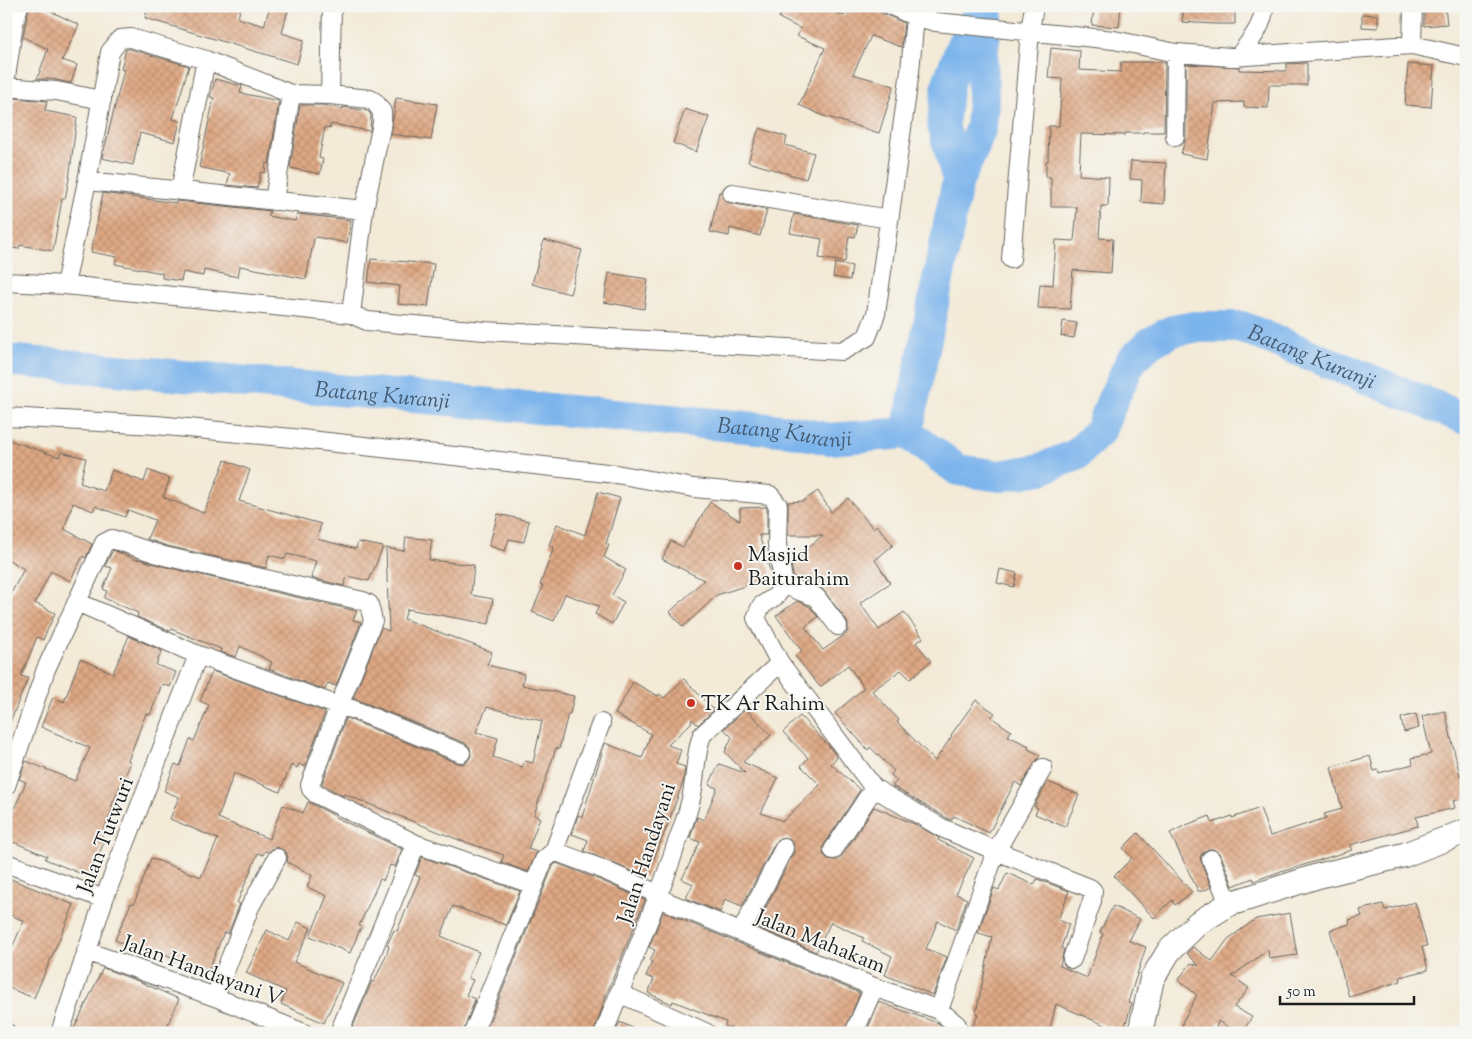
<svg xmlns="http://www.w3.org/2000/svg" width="1472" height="1039" font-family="'Sorts Mill Goudy',serif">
	<defs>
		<pattern id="building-cross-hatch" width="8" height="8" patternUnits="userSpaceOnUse" patternTransform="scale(1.25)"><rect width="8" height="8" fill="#dea884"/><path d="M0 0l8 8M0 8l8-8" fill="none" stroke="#be9071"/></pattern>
	</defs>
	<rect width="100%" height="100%" fill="#f6f6f2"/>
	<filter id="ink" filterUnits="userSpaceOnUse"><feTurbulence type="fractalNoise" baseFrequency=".02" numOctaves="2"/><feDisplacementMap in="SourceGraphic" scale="10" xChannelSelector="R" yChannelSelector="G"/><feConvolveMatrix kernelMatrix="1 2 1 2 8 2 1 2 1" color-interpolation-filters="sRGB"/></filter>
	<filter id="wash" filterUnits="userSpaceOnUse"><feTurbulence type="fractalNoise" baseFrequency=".0096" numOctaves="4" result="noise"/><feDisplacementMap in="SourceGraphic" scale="20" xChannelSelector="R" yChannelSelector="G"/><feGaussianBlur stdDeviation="1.12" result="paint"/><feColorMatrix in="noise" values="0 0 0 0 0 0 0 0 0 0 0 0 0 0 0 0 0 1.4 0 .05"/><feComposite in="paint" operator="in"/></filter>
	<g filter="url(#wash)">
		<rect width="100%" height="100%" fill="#f3ead7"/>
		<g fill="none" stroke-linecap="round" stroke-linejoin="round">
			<g stroke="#7bb4ec" stroke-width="32">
				<path d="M958,180l-15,-55 5,-42 14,-38 18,-35"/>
				<path id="s1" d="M6,360l785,71 38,8 78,-6 51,37 42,6 41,-7 36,-15 23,-23 12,-30 19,-40 19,-18 22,-12 23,-4h47l224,92"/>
				<path d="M907,433l51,-253 13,-27 10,-26 2,-27 -1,-43 6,-51"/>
			</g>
		</g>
		<g id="blocks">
			<path fill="url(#building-cross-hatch)" fill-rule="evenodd" d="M29,6h11l39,19 -17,35 15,5 -6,18 -20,-4h-14l11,-30 -25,-12z
				M148,6h93l-3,12 26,8 6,-20h19l-7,27 22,7 -7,24 -152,-46z
				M784,6h37l23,10 4,-10h18l38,17 -3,24 -30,-11 -18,38 41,12 -15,47 -55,-17 -25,-11 26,-57 -28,-12 4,-7 -22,-11z
				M1094,6h27l-2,21 -27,-2z
				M1184,6h51v18h-20l-33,-2z
				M1424,6h21l2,18 -23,2z
				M1362,14l16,1v13l-16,-1z
				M1051,48l29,3 -1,19 42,2v-10h44l-1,70h-21v1h-18v2l-44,-1 -2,41 30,2 -1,29h-7l-2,32 14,1 -2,34 -38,-3 -3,39 -32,-1 2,-24 13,1 3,-45 18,1 3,-34h-26v-30h-5v-16h2l1,-35h10l3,-47 -14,-1z
				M126,49h4l59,17 -16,53 7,2 -5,21 -35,-9 -7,32 -31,-7 22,-88 -3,-1z
				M1307,63v22h-38l-1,23 -24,-1v-5l-29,1 -8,56 -26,-5 5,-17v-73l53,3v3l47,1v-7z
				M1408,64l26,2 -3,41 -26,-2z
				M215,79l27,7 -2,7 39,8 -10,63 -3,-1 -1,10 -4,-1 -4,16 -30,-3 3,-11 -31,-7 15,-69 -4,-1z
				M15,98l32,3 -2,10 32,6 -8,62 -4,20h-3l-9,52 -33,-6 -1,4 -13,-2v-102z
				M396,98l41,6 -6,36 -40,-6z
				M300,105h23l20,4v-2l25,4 3,4 -1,16 -39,-7 -1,4 -5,-1 -6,31 4,1 -3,15 -30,-6z
				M685,109l24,8 -13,35 -23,-9z
				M759,128l28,9 -2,8 29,8 -8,26 -58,-17z
				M1131,161l35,2 -2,41 -23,-2 1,-22 -12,-1z
				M719,192h3l3,9 5,2 37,7 -7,26 -30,-8 -1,8 -19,-4z
				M103,193l73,10 1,-2 93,10 -2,5 27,5 2,-7 54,6 -4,23 -31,-6 -2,2 -8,40 -66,-13 -2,11 -34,-7 -1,6 -20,-4 -2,9 -19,-3v-5l-47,-9 2,-7 -26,-5z
				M794,214l64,11 -3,12 -6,-1 -4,26 -26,-4 3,-19 -32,-6z
				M544,240l38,10 -12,44 -38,-10z
				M371,259l63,5 -6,43 -30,-3 2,-18 -32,-4z
				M835,263l17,3 -2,14 -17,-3z
				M609,273l39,6 -4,30 -40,-7z
				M1063,321l14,2 -3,15 -13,-2z
				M6,439l53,18 2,-5 25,6 -6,25 24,8 8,-21 32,12 4,-12 22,9 -7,18 41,16 21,-53 25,10 -11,31 82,23 -4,15 39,10 2,-7 25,5 -14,34 -22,-5 -3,10 -33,-8 5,-17 -29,-7 -2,5 -16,-4 -3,13 -99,-22 -20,-7 8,-19 -27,-10 -3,7 -30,-11 -2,5 -20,-8 -9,26 28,15 -6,14 -3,-2 -13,25 -19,-10 -16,32 20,10 -12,27 -6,-3 -16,39 7,2 -22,54v-129l18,-34 -18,-11z
				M818,491l13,21 17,-14 25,30 4,-3 16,20 -18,15 15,23 -30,20 19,27 25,-18 19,26 -7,5 15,18 -21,18 -9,-9 -29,21 27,29 -2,2 38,39 17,-25 -1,-1 25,-35 19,13 -4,4 20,14 -3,5 21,10 -1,3 12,6 -19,31 -6,-4 -26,51 -35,-17 -3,4 -4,-2 -55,-32 5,-5 -6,-6 3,-4 -24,-24 -2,3 -33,-37 29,-25 -16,-23 -28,22 -25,-31 7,-5 -26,-35 21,-15 12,5 9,11 -13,10 18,23 23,-16 2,-4v-6l-2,-4 -22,-29 -4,-4 -25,-9 -2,-3 -2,-11 9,-7 -1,-2 24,-20h-35v-33l15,-1z
				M598,492l22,6 -14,46 3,1 -5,12 22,13 -14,25 12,7 -12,22 -17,-10 4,-8 -34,-12 -11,27 -22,-9 11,-26 -3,-1 14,-38 -5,-2 8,-21 28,11z
				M710,502l30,19v-13l26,-1 1,2v26h-8l13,42 -55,18 -34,32 -13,-15 34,-32 -42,-21 9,-18 12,6z
				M498,514l31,7 -5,21 -15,-3 -4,12 -16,-5z
				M406,537l26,3 -3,20 45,5 -3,30 22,4 -4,25 -82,-15 -3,10 88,33 -5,13 37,9 -2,11 52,11 -4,18h-2l-9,35 -3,-1 -22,67 6,3 -12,31 9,3 -9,20 -27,-10 3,-7 -45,-15 -115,-46 -1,2 -21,-12 24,-66 111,45 5,1 5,-2 4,-6 -1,-9 -5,-4 -112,-45 28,-70 8,3 -3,-83 18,3zM487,707l55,14 -9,42 -8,-2 -3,6 -29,-10 5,-19 -22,-6z
				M113,550l24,10 1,-1 24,7 195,45 -4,9 8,2 -25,64 -8,-3 -3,7 -56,-21 3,-7 -32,-16 -4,11 -16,-5 1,-3 -50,-20 -1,2 -33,-14 1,-4 -34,-15 3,-7 -4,-2 9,-21 -7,-2z
				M1000,569l17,4 -3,14 -17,-4z
				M129,636l33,15 -6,14 20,7 -6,15 -8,-3 -12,31 -4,-2 -18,48 3,1 -20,45h2l-13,34 4,1 -15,35 -44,-18 2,-3 -41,-17v-12l20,-45 -7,-3 7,-18 49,20 15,-33 -49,-21 12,-30 11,5 16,-43 33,14z
				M212,671l113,41 -20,55 -6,-3 -2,4 -6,-3 -11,27 -46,-19 -16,45 51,21 14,-34 20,8 5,-11 27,14v1l67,32 -7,18 -5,-2 -7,16 -3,-2 -21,47 2,1 -11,26 -40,-17 17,-40 -20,-9 5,-12 -25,-13 1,-5 -2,-5 -9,-5 -5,2 -4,3 -3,-1 -2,4 -5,-2 -21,50 3,1 -12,30 -4,-2 -16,40 -51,-21 -2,6 -40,-17 16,-37 3,1 17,-46 50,19 17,-38 -48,-20 9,-22 -15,-6 11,-27 5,2 10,-27 4,2 15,-36 -9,-4z
				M684,679l30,31 -16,15 -6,-6 -1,4 -23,22 13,5 -5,14 9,3 -2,15 -17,47 -20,48 -62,-26 4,-11 -16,-6 6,-19 4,2 23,-74 37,15 9,-24 -36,-20 18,-32 25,14 2,-2 4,4z
				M746,709l25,26 -28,27 35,16 -17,35 22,8 37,-36 -19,-19 7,-8 -25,-26 17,-16 28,29 9,12 -6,7 29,26 -36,55 -1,9 5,5 9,1 5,-4 32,-49 43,18 22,13 -1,2 36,18 -18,36 11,5 -11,31 -18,-9 -12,28 21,8 -14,38 -48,-20 7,-19 -30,-15 2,-3 -33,-16 -15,30 -57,-24 4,-10 -2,-1 33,-65 -1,-9 -5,-5 -9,1 -4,4 -33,63 -17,-7 -5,13 -34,-14 7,-14 -11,-5 18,-37 -10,-4 7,-21 7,3 13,-32 -8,-3 10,-21 26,9 -20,-21 7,-15 -8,-8z
				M1445,711l15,65 6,-2v24l-13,3 2,7 -39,9 2,9 -68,19 2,5 -68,21v-1l-30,11 -1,-3 -20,8 -12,-31 -8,-6h-5l-6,4 -2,5 11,29 -8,4h-5l-28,-58 16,-8 24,-9 2,7 20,-7v2l28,-10 10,28 56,-18 -2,-4 18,-5 -11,-42 39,-11 4,15 4,-1 1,3 34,-9 -1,-6 19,-4 -9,-38z
				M1416,714l3,14 -15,4 -3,-14z
				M1048,782l31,13 -14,32 -30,-13 3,-6 -4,-2z
				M1138,833l54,59 -17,13 -3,-5 -18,18 -40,-42 18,-18 -9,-10z
				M422,857l98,34 -14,34 -53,-19 -12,30 38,16 -11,26 5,2 -7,15 9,4 -12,34h-102l-9,-4 20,-48 2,1 13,-29 2,-7 -2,-1 7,-15 3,1 23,-54 -5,-2z
				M556,863l37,14 52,23 -39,95 -12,38h-109l68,-167z
				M1007,873l27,12 3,-6 32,12 -11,29 11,4 -8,24 3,1 -4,17 27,12 16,-44 -3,-2 13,-26 27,13 -11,22 17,6 -18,55 4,1 -9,30 -67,-29 -7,29h-79l8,-19 -2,-1 16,-76 -14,-4 16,-45 5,2z
				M6,877l68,28 -40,93 -28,-11v-37l4,2 14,-31 -18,-8z
				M1415,902l12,44 -5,1 6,23 -28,7 1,4 -52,16 -19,-67 20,-6 -1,-4 13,-4 -2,-6 23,-6 2,6z
				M663,912l197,81 -16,40h-100l-19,-7 1,-4 -53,-21 -1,3 -24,-11 6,-14 -8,-3 6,-14 -2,-1 5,-11 -6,-3z
				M1290,913l7,42 -28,4 -1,-9 -36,26 17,12 -15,19 18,10 -10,16h-4l-20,-12 -3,12h-34l2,-12 14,-26 -19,-15 13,-17 8,3 -12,-13 6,-6 19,14 16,-22 28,-20z
				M298,922l13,6 -17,34 48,21 -18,40 -43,-19 5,-13 -40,-18 21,-43 22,11z
				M103,968l35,13 41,18 -15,34h-92z
				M879,1002l59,21 10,10h-82z
				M620,1022l23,11h-28z"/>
		</g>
	</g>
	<g filter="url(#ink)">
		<use href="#blocks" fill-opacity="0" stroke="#67645d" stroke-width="1"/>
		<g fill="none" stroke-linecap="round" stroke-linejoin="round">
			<defs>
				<path id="street" d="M892,6l22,10 22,6 178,18 62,13 55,4 181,-12 54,12
					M1412,45l1,-39
					M1238,57c12,-16 26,-31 26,-51
					M6,77l8,-54 5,-17
					M6,87l50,4 46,9
					M330,95l2,-89
					M1175,137l1,-84
					M87,181l277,29
					M180,191l26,-131
					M732,193l157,26
					M274,201l17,-107
					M1011,259l19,-228 4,-25
					M6,282l59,3 286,29 16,7 118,10 357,20 25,-14 9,-23 34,-243 6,-65
					M65,285l22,-104 23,-129 10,-13 11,-1 75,22 85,34 39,1 40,4 5,3 7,10v11l-18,87 -13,104
					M6,417l150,8 136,13 324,36 78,14 76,7 8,10 -1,40 7,40
					M784,585l32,12 22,29
					M77,602l121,53 141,51 13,3 109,44
					M780,663l94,125 68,40 54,23 94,37 3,3 -1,10 -20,58
					M6,786l40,-117 58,-126 8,-4 52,17 199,45 6,3 4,17 -34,85 -29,79 1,4 5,5 100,50 118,41
					M833,850l41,-62
					M554,851l47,-128
					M1211,859l18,45
					M6,863l98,36
					M658,898l216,89 65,23 18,15 2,8
					M741,932l43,-84
					M86,951l129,46 89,36
					M619,993l88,40
					M215,997l35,-90 27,-49
					M939,1010l57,-159 47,-83
					M6,1032l1,1
					M60,1033l44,-134 94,-244
					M339,1033l77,-189
					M473,1033l71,-173 10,-9 43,16 63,28
					M604,1033c23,-63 52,-124 72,-188 6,-16 13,-34 16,-51 4,-20 3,-40 10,-59l78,-72 -24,-45 5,-12 15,-10 8,-11
					M854,1033l20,-46"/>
				<path id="secondary" d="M1140,1033l12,-54 17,-28 29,-28 31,-19 89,-28 86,-21 62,-24"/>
			</defs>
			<use href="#street" stroke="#67645d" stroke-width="20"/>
			<use href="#secondary" stroke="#67645d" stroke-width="26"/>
			<use href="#street" stroke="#fff" stroke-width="18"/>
			<use href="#secondary" stroke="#fff" stroke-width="24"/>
		</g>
	</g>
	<g fill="#c8321e" stroke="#f6f6f2" stroke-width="2">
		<circle cx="738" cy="566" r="5"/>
		<circle cx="691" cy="703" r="5"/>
	</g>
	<g text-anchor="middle" stroke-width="4" stroke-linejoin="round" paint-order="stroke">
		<g font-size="21" fill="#1c1c1c" stroke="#f6f6f2" text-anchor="start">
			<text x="748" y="561">Masjid<tspan x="748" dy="24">Baiturahim</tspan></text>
			<text x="701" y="710">TK Ar Rahim</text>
		</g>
		<g font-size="21" fill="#1c1c1c" stroke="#f6f6f2">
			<text transform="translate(105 835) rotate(-69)" y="7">Jalan Tutwuri</text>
			<text transform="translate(646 853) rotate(-72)" y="7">Jalan Handayani</text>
			<text transform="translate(821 941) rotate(22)" y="7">Jalan Mahakam</text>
			<text transform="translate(203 970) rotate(20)" y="7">Jalan Handayani V</text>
		</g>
		<g font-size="22" font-style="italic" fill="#42596f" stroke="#f6f6f2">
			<text dy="8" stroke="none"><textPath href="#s1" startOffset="1398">Batang Kuranji</textPath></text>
			<text dy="8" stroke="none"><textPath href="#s1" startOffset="378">Batang Kuranji</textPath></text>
			<text dy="8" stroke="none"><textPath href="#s1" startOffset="782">Batang Kuranji</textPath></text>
		</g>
	</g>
	<rect width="1472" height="1039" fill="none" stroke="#f6f6f2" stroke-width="25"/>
	<path d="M1280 996v8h134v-8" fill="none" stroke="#1c1c1c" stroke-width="2.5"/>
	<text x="1287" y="996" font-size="15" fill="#1c1c1c" stroke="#f6f6f2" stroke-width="4" paint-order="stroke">50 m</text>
</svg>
